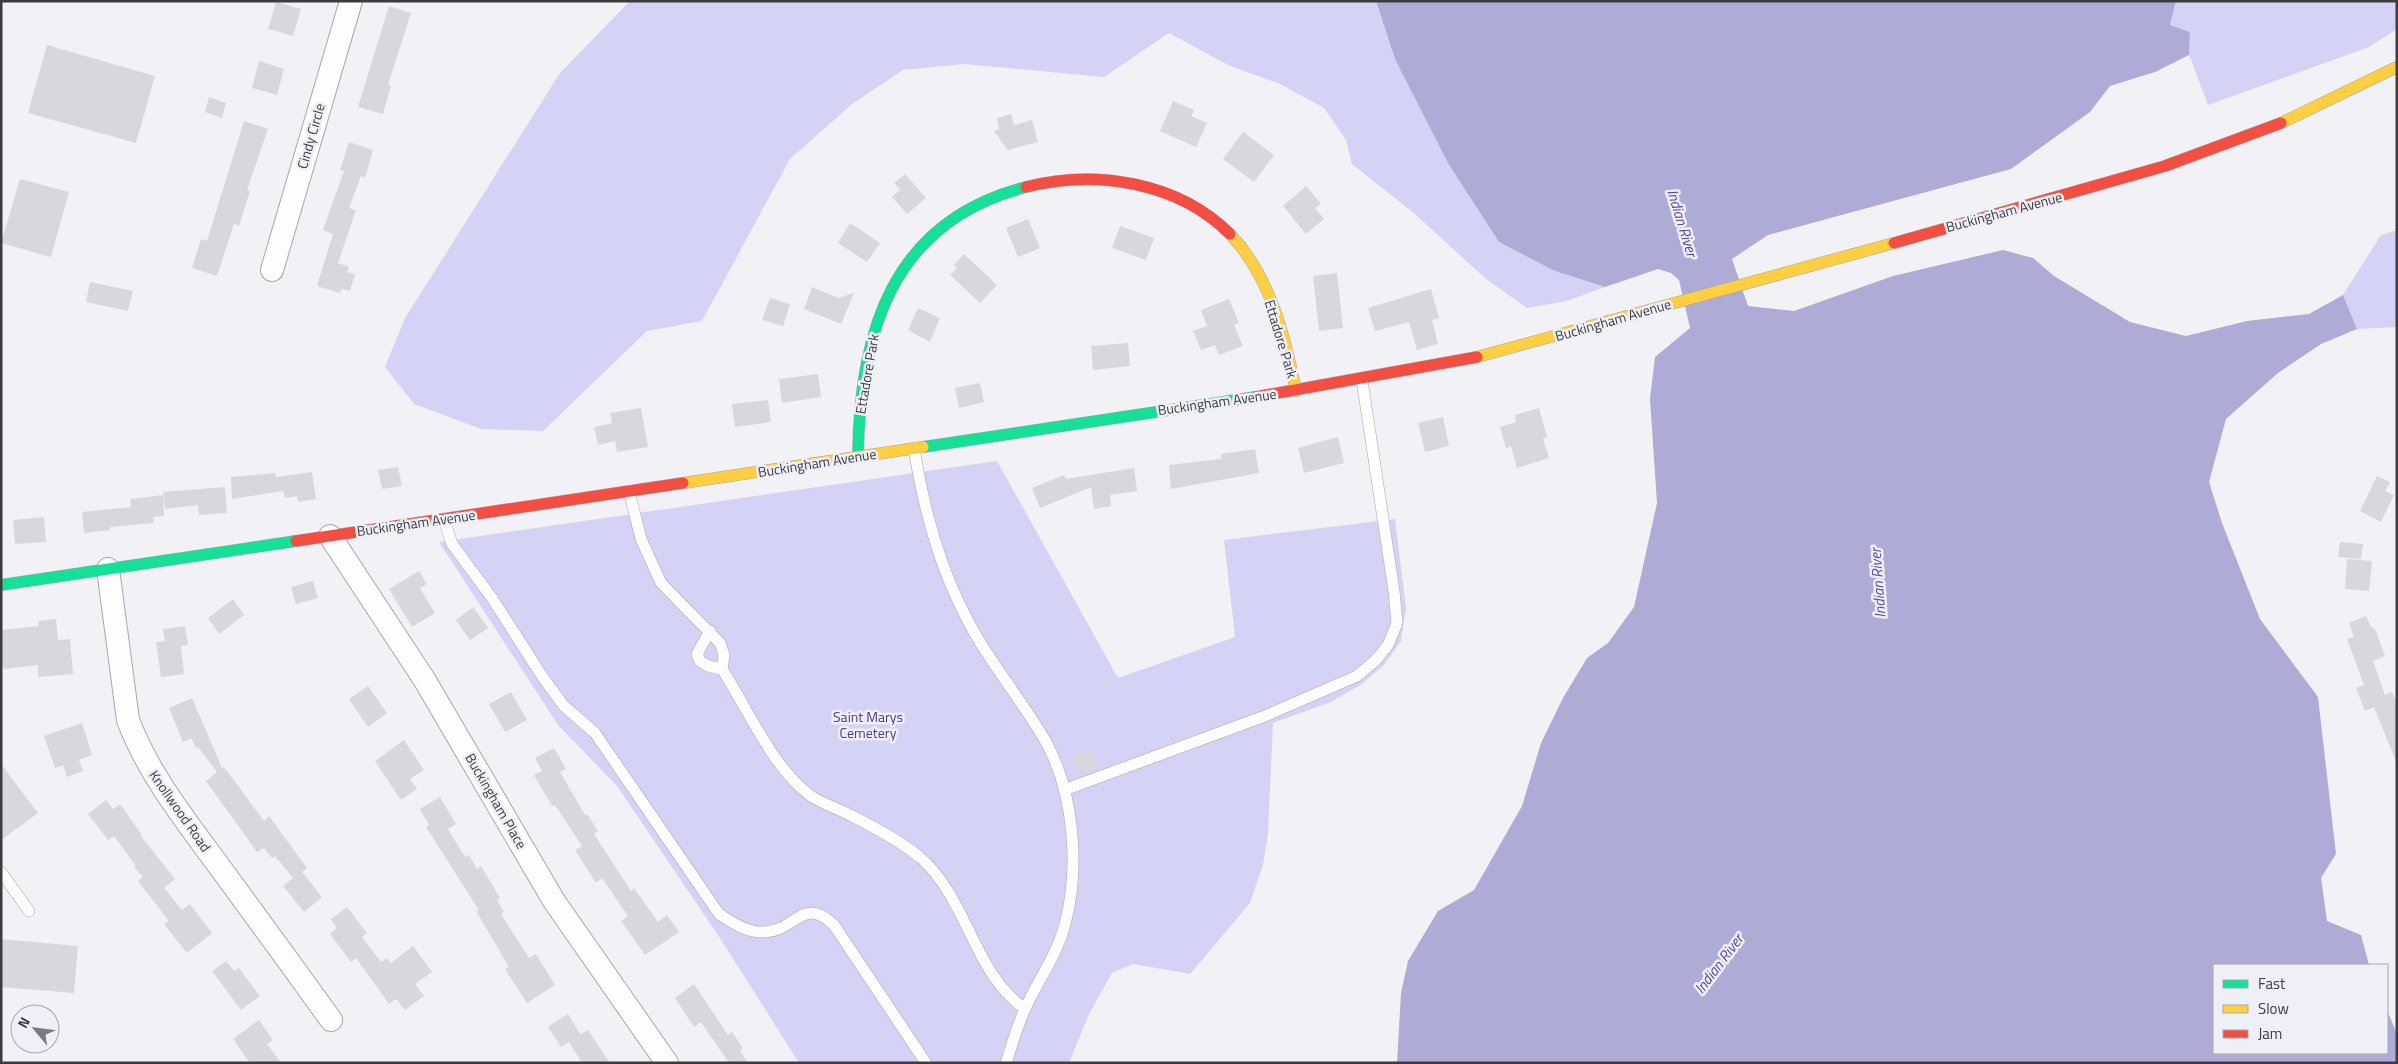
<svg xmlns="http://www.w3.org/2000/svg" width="2398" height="1064" font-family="'Titillium Web',sans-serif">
	<rect width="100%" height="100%" fill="#f1f1f6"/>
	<path fill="#d5d3f5" d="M630,1h746l19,58 160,212 50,16 -38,14 -40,7 -41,-29 -71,-65 -63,-50 -6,-24 -22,-32 -46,-25 -48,-17 -61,-33 -65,44 -140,-13 -61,6 -51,34 -62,55 -88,162 -55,10 -104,100 -62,-2 -67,-25 -29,-37 20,-49 155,-245z
		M2176,1h221v28l-28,18 -161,58 -19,-50 1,-23 -20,-7z
		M2397,230v97l-40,2 -14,-34 38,-60z
		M997,461l121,217 117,-41 -11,-97 171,-21 11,89 -5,33 -17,24 -22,19 -31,18 -58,21 -5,110 -5,32 -13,38 -60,71 -57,-10 -21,9 -23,41 -20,49h-270l-81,-128 -101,-149 -59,-61 -119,-183z"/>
	<path fill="#aeacd7" d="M1376,1h800l-6,24 20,7 -1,23 -34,17 -45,14 -20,26 -79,57 -243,66 -36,24 16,47 46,5 99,-35 110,-26 30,8 21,18 76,46 56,14 61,-15 62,-7 34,-19 14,34 -36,15 -43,29 -52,46 -17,63 13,41 38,96 58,78 18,157 -15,24 6,43 34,14 8,30h-155v88h173v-43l10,24v29h-1000l4,-70 7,-32 30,-50 36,-21 48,-84 19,-63 22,-45 24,-40 21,-15 26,-36 23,-104 -7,-104 5,-42 35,-29 -11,-48 -8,-7 -13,-4 -53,18 -50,-16 -56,-29 -51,-79 -53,-104z"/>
	<path fill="#d8d8dc" d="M276,2l25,7 -8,27 -25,-7z
		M389,6l22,7 -23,72 3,1 -8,28 -25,-7z
		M47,45l108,31 -19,67 -108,-30z
		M259,61l25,8 -7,26 -25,-7z
		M209,97l17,6 -4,15 -17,-6z
		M1173,101l21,9 -3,6 16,7 -11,24 -36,-16z
		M1011,114l3,11 18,-5 6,22 -30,8 -14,-19 5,-2 -2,-11z
		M244,121l24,8 -21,61 3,1 -11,35 -5,-2 -17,52 -25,-8 9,-29 6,2z
		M1243,132l31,23 -20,27 -31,-23z
		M349,142l24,8 -8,28 -4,-2 -12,32 7,2 -18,53 11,4 -2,5 8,2 -5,17 -8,-2 -2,4 -23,-7 16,-52 -10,-4 21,-59 -4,-1z
		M905,174l21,24 -19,16 -15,-17 8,-7 -6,-7z
		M20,179l49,13 -18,65 -50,-14z
		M1306,186l15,18 -6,4 9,11 -18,15 -23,-28z
		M1028,219l12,29 -22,9 -12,-29z
		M850,223l30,20 -13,19 -29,-19z
		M1120,226l34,12 -8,22 -34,-12z
		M964,254l33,31 -17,18 -30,-28 7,-7 -3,-3z
		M1337,273l6,55 -24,3 -6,-55z
		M90,282l43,9 -5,20 -42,-9z
		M812,287l26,11 16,-5 -13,31 -37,-15z
		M1431,289l8,29 -7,2 6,24 -21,6 -8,-28 -34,9 -7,-23z
		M770,298l20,6 -7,22 -21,-6z
		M1229,299l10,24 -5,2 9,21 -24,9 -4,-10 -14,5 -8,-19 14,-5 -6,-16z
		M918,308l22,10 -10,24 -22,-12z
		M1128,343l2,23 -37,4 -2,-24z
		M818,374l3,23 -39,6 -3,-24z
		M980,383l4,19 -25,6 -4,-20z
		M768,400l3,22 -36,5 -3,-23z
		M641,408l7,39 -31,5 -2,-11 -17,4 -4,-18 18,-4 -2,-10z
		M1539,408l8,29 -4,2 6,19 -32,10 -6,-22 -5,2 -6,-21 16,-5 -1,-7z
		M1443,417l6,29 -24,6 -7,-29z
		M1338,437l6,26 -40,10 -6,-25z
		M1255,449l4,24 -88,16 -2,-24 52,-6v-5z
		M398,467l4,19 -20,3 -4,-19z
		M1134,468l3,23 -27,4 1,11 -17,3 -3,-22 -51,21 -8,-20 32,-13 2,4z
		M312,472l4,27 -18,3 -1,-6 -12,2 -2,-7 -51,8 -1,-22 44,-4 1,4z
		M2377,476l13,6 -5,9 9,4 -13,27 -21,-11z
		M225,487l2,26 -28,2 -1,-10 -33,4 -2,-17z
		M163,495l1,21 -11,1 1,6 -44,4v3l-26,3 -2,-21 49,-5 -1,-8z
		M44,517l2,25 -31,2 -2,-24z
		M2340,542l23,2 -2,15 -23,-2z
		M2347,559l25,2 -3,30 -24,-2z
		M419,571l8,13 -7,4 15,25 -23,14 -23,-38z
		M313,581l5,17 -22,6 -5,-17z
		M233,599l11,16 -25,19 -11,-16z
		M473,607l15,21 -18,12 -14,-20z
		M2366,616l5,11 4,2 10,27 -12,5 12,34 7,-3 5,11v61l-23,-57 -9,4 -9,-23 8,-3 -17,-46 7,-2 -5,-14z
		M56,619l2,21 12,-1 3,35 -35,3v-12l-34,4 -3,-11v-28l38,-4 -1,-5z
		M185,626l3,19 -7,1 3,28 -23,3 -5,-35 9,-1 -2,-12z
		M368,686l19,27 -19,14 -19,-28z
		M511,692l16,28 -22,12 -16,-28z
		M192,698l30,70 2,-1 40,54 5,-5 38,52 -5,4 20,25 -18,15 -21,-26 10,-8 -18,-22 -3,2 -8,-10 -7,4 -51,-71 11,-9 -19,-25 -2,1 -5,-10 -8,4 -14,-34z
		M82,723l10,32 -13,5 4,11 -16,6 -4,-12 -8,3 -11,-32z
		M404,740l20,30 -14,9 7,10 -16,11 -26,-39z
		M554,748l12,21 -6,3 25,43 2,-1 11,17 -4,3 37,57 3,-3 24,34 9,-7 12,17 -34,23 -24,-34 7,-5 -26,-38 -6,5 -21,-33 7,-4 -27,-41 -3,1 -18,-31 8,-4 -7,-13z
		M1091,750l6,18 -19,6 -5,-19z
		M1,764l37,49 -37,27z
		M440,797l16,27 -8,5 17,28 4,-2 8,14 4,-3 19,32 -3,2 7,12 -3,2 28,44 7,-4 19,31 -28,18 -22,-34 4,-2 -33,-56 3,-1 -53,-83 3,-2 -9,-16z
		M106,800l7,9 7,-5 22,31 -1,1 34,43 -11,9 18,22 8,-6 22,29 -25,20 -23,-29 5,-3 -31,-40 5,-4 -9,-10 2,-1 -22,-30 -6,4 -20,-26z
		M347,907l20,26 -5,4 19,25 6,-4 4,5 22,-17 19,26 -17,12 9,12 -19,14 -9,-11 -7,5 -33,-46 -5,4 -21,-28 7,-6 -6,-9z
		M1,939l77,7 -4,47 -73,-6z
		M226,961l8,10 5,-3 21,28 -19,14 -29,-39z
		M694,984l34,51 4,-3 11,16 -3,3 8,12h-19l-28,-41 -7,5 -19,-29z
		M568,1014l13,21 -20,12 -13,-20z
		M259,1020l14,20 -6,4 14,19h-31l-17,-24z
		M588,1030l22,33h-28l-13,-21z"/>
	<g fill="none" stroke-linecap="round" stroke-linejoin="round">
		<defs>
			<path id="lane" d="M914,448c9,57 24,115 51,167 22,45 56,83 81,127 28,51 34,126 19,182 -8,31 -27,56 -40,85 -8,17 -13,36 -19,54
				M629,491l12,48 20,44 59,60 4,12 -2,14c25,39 52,101 89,127 12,8 28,13 41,20 22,11 53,28 71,44 45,42 51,113 102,149
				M444,519l8,25 40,54 50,78 22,30 31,27 124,181c14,9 28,19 46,18 32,-2 38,-37 69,-7l92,138
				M710,631l-13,23 3,7 8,5 14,3
				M1064,790l201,-74 92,-40 19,-16 12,-15 9,-22 -3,-32 -32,-211
				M1,872l28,39"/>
			<path id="street" d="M272,270l79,-269
				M330,536l94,143 130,222 113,162
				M108,569l20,151c20,53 55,97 88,142 39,53 77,105 115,158"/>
			<path id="fast" d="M923,447l333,-50
				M858,457c1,-124 34,-236 168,-270
				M1,585l295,-44"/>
			<path id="slow" d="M2281,123l116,-56
				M1230,234c40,42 55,102 66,157
				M1477,357l417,-114
				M683,483l240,-36"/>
			<path id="jam" d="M1026,187c70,-18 152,-5 204,47
				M1894,243l271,-77 116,-43
				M1256,397l221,-40
				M296,541l387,-58"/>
		</defs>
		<use href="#lane" stroke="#a7a7aa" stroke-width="12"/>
		<use href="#street" stroke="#a7a7aa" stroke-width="24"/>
		<use href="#fast" stroke="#a7a7aa" stroke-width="12"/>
		<use href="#slow" stroke="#a7a7aa" stroke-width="12"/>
		<use href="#jam" stroke="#a7a7aa" stroke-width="12"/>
		<use href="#lane" stroke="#fdfdfe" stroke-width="11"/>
		<use href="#street" stroke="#fdfdfe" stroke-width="22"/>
		<use href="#fast" stroke="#16e098" stroke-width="11"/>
		<use href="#slow" stroke="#ffcf43" stroke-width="11"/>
		<use href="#jam" stroke="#f24e42" stroke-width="11"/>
	</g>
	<g text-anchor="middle" stroke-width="5" stroke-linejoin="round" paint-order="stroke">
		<g font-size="14" fill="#3c3c3f" stroke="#efeff8">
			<text transform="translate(311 136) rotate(-74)" y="5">Cindy Circle</text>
			<text transform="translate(2004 212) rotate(-15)" y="5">Buckingham Avenue</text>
			<text transform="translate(1613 320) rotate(-16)" y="5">Buckingham Avenue</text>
			<text transform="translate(1281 339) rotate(73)" y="5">Ettadore Park</text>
			<text transform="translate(867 374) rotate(-80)" y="5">Ettadore Park</text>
			<text transform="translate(1217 402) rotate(-8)" y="5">Buckingham Avenue</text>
			<text transform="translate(817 463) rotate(-9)" y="5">Buckingham Avenue</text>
			<text transform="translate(416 523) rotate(-8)" y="5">Buckingham Avenue</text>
			<text transform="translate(496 801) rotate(60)" y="5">Buckingham Place</text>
			<text transform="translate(180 811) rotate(55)" y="5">Knollwood Road</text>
		</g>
		<g font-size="14" fill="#4a408a" stroke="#efeff8">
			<text x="868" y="722">Saint Marys<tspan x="868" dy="16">Cemetery</tspan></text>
		</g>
		<g font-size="15" font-style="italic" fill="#544b96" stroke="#efeff8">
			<text transform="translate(1682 223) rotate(73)" y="5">Indian River</text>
			<text transform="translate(1878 583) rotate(-94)" y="5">Indian River</text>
			<text transform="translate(1719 964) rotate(-53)" y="5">Indian River</text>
		</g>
	</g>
	<rect width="2398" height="1064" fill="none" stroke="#3c3c3f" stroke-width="5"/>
	<rect x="2213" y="964" width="175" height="90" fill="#efeff8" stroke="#a7a7ae"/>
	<rect x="2223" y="980" width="25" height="8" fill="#16e098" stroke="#a7a7ae"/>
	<text x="2258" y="989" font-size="15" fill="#3c3c3f">Fast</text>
	<rect x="2223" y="1005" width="25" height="8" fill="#ffcf43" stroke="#a7a7ae"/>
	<text x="2258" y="1014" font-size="15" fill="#3c3c3f">Slow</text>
	<rect x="2223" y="1030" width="25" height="8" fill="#f24e42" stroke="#a7a7ae"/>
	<text x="2258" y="1039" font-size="15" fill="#3c3c3f">Jam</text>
	<g transform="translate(35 1029) rotate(299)"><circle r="24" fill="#efeff8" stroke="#a7a7ae"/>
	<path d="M0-4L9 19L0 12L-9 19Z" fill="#7b7b7f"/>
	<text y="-8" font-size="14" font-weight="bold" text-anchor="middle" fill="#3c3c3f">N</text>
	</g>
</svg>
